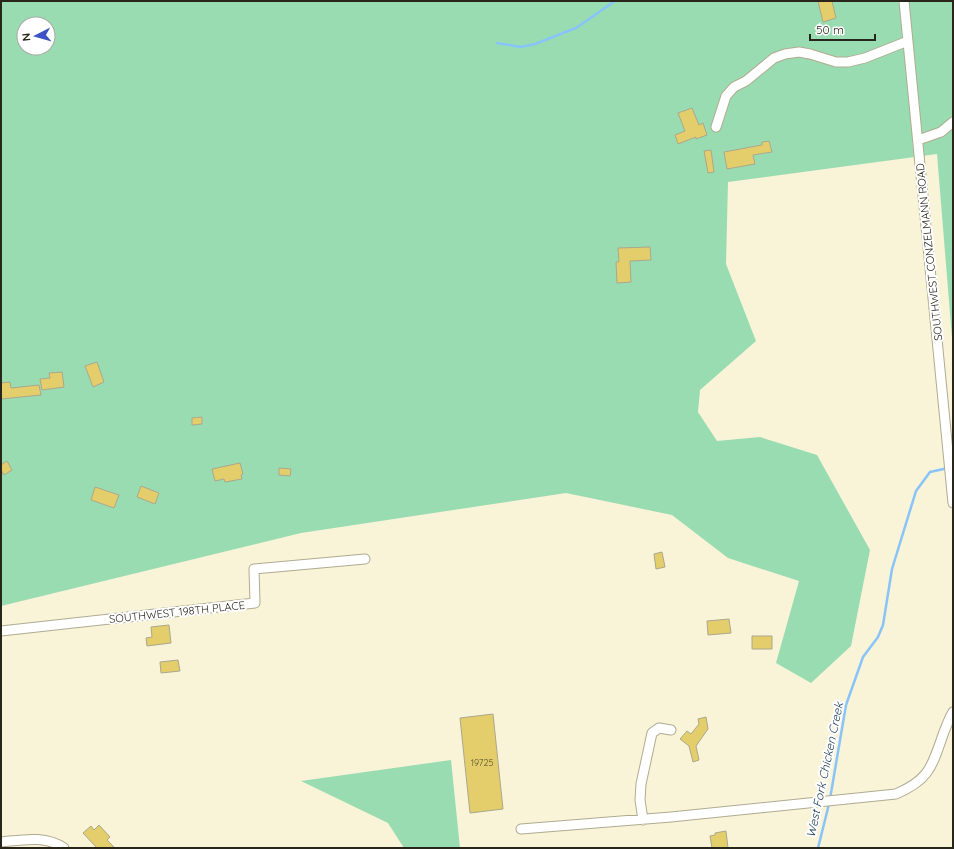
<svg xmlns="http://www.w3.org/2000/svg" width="954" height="849" font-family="Quicksand,sans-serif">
	<rect width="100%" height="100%" fill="#f9f3d8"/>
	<path fill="#99dcb2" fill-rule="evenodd" d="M1,1h952v349l-16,-196 -209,28 -2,82 30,77 -56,49 -2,22 19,29 43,-4 57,18 53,95 -19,96 -40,37 -35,-20 23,-82 -71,-23 -56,-43 -106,-22 -265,40 -300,73zM24,24h24v24h-24z
		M451,760l9,88h-56l-16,-25 -87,-42z"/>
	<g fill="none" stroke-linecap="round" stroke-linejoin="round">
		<path stroke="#88c4f9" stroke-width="2.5" d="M497,43l24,4 14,-3 41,-16 39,-27
			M830,799l16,-94 17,-48 15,-20 5,-12 9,-56 24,-78 14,-19 18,-4
			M818,848l11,-44"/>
	</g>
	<path fill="#e3ce6b" stroke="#aca78d" d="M818,1h14l4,17 -13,4z
		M692,108l7,17 4,-2 4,12 -11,4v-2l-18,7 -3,-9 10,-4 -7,-18z
		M769,141l3,11 -19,3 2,9 -28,5 -3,-17 38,-7v-3z
		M711,150l3,22 -6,1 -4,-22z
		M650,247l1,13 -21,1 1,21 -14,1 -1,-21h3l-1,-14z
		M97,362l7,20 -11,5 -8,-21z
		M62,372l2,15 -22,3 -2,-11 10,-1 -1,-5z
		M10,382l1,6 28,-3 2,10 -40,4v-16z
		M202,417v7l-10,1v-7z
		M7,461l5,9 -8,5 -3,-5v-5z
		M240,463l3,11 -2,1 1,4 -17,3 -1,-3 -9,2 -3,-12z
		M279,468l12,1 -1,7 -11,-1z
		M141,486l18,7 -4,11 -18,-7z
		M95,487l24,8 -5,13 -23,-8z
		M662,552l3,15 -9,2 -2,-15z
		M729,619l2,14 -23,2 -1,-14z
		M169,625l2,18 -24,3 -1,-8 6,-1 -1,-10z
		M752,636h20v13h-20z
		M178,660l2,11 -19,2 -1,-11z
		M493,714l10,95 -33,4 -10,-95z
		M706,717l2,12 -12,17 3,14 -6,2 -4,-16 -9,-7 7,-8 4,3 8,-10 -1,-5z
		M99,825l11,12 -3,3 8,8h-18l-14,-15 8,-7 3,4z
		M726,831l2,17h-16l-2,-12 5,-1v-2z"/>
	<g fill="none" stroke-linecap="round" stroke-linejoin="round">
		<defs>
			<path id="minor" d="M904,1l49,502
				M716,127l10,-31 8,-9 12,-6 28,-23 11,-4 14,-2 11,2 26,8h12l17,-4 43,-17
				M918,140l23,-8 12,-10
				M1,631l254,-28 -1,-34 111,-10
				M643,820l-3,-20 1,-16 11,-51 7,-5 12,2
				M521,829l150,-12 225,-23c35,-15 36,-29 48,-62 3,-7 5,-14 9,-20
				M1,842c21,-2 44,-7 63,6"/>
		</defs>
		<use href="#minor" stroke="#b0ab90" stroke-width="11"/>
		<use href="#minor" stroke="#fff" stroke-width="9"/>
	</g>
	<g text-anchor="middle" stroke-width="4" stroke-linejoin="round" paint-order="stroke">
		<g font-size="9" fill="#574f2f">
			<text x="482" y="766">19725</text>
		</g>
		<g font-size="11" fill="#28251b" stroke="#fff">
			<text transform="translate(929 252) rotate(-96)" y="4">SOUTHWEST CONZELMANN ROAD</text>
			<text transform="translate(177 612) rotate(-6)" y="4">SOUTHWEST 198TH PLACE</text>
		</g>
		<g font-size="12" font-style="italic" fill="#193a54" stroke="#fff">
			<text transform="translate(825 770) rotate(-78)" y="4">West Fork Chicken Creek</text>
		</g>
	</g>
	<rect width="954" height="849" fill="none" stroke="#28251b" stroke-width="4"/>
	<g transform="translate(36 36) rotate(264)"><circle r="19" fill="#ffffff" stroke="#a9a8a4"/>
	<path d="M0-3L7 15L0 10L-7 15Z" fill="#3d52c5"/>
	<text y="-6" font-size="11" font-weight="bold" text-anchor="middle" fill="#28251b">N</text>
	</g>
	<path d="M810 34v6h65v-6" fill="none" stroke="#28251b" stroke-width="2"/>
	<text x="816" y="34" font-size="12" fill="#28251b" stroke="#ffffff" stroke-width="3" paint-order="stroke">50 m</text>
</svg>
